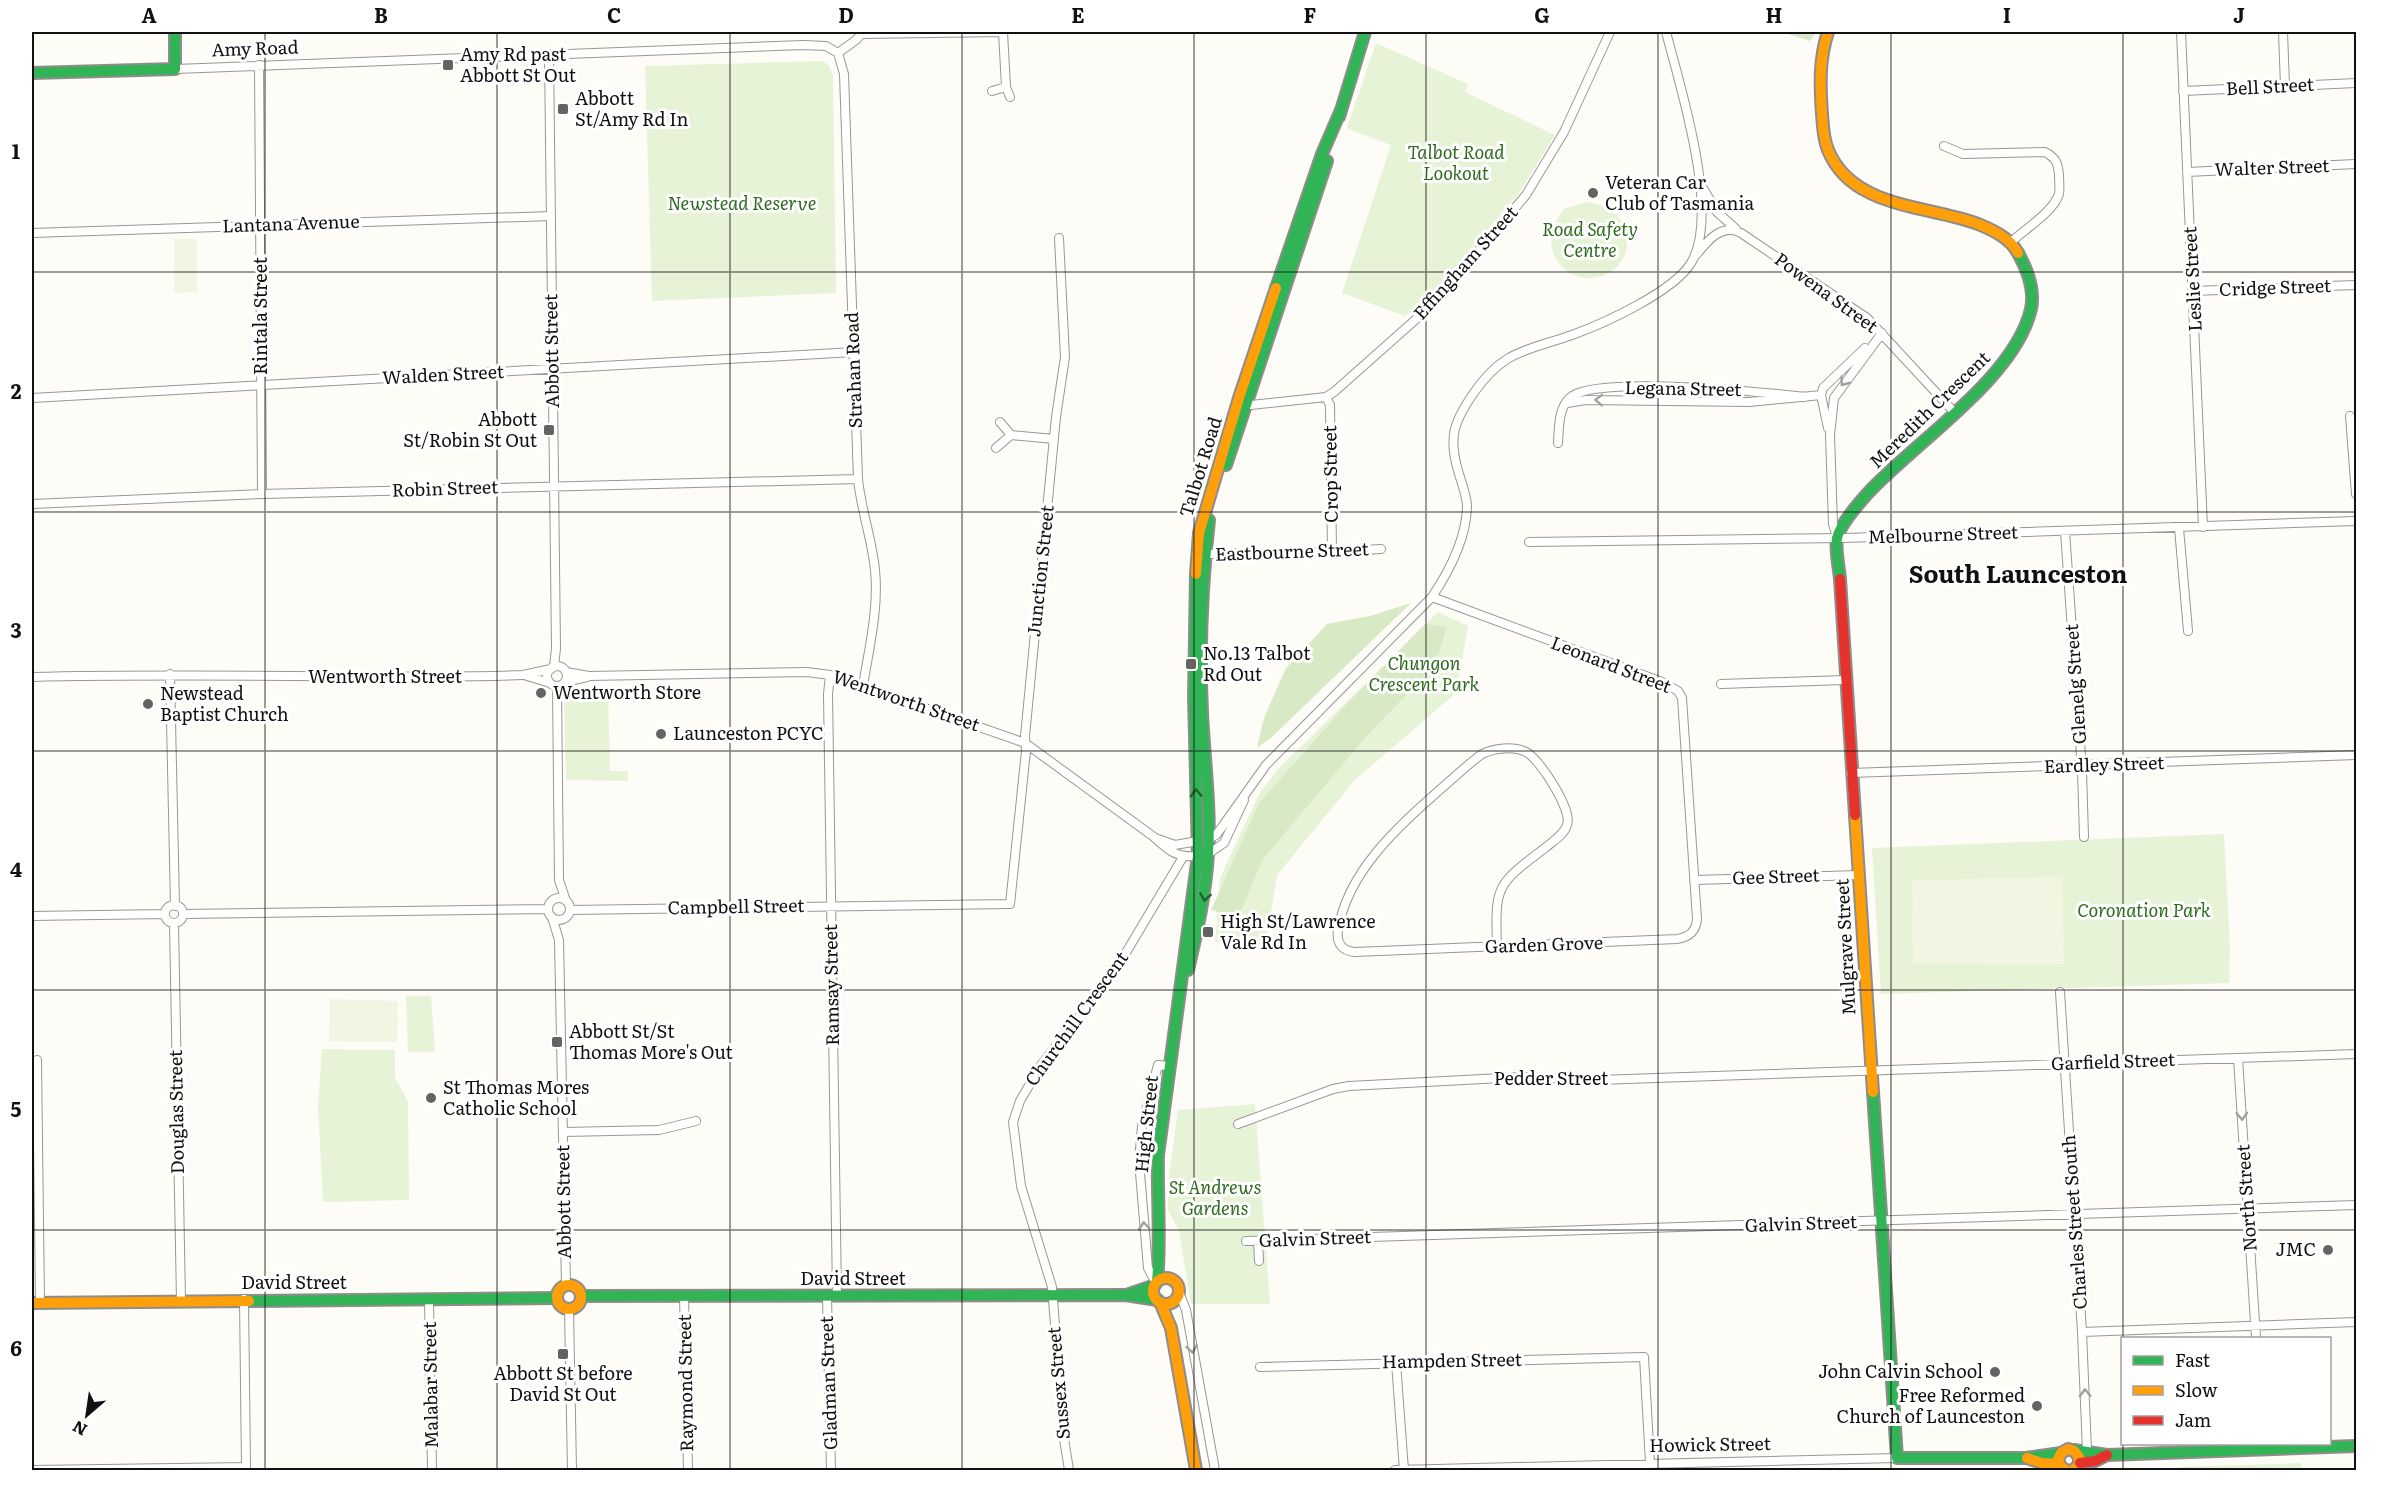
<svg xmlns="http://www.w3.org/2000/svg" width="2388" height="1502" font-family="Literata,serif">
	<rect width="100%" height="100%" fill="#fdfcf7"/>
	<path fill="#e7f3d7" d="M1376,43l92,41 -3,8 90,43 -36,58 -92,108 -22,15 -63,-23 49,-148 -44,-17z
		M823,61l6,5 4,9 3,218 -184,8 -7,-235z
		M1586,202c15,1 31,8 37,23 22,51 -53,75 -70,27 -5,-16 1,-30 11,-43z
		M1438,612l30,14 -12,67 -101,87 -78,95 -12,73 -50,-6 5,-64 39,-84 18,-24z
		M574,690l34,1 2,80h18v10l-62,-1 -2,-84z
		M2224,834l6,114 -1,35 -348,11 -9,-146z
		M406,996h25l4,56h-27z
		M322,1049l73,1v27l13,25 1,98 -86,2 -5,-95z
		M1255,1104l15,200h-79l-12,-73 -11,-21 1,-35 9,-65z
		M2301,1463v7h-123v-3z"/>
	<path fill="#d8eac5" d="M1781,32h35l-6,9z
		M1411,603l-140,135 -14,10 7,-30 22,-50 41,-44 43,-8z
		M1425,624l22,3 -12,38 -71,74 -101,120 -25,58 -27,-7 48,-107 87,-98z"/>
	<path fill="#f0f6e1" d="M174,239h23v53l-23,1z
		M2062,877l2,87 -151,-1 -1,-83z
		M330,999l68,2 -1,41 -68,-1z"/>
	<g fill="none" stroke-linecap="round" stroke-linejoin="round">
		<defs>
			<path id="street" d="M1003,32l3,55 4,10
				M2181,32l22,495
				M2283,32l2,54
				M862,34l141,-2
				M838,53l18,-13 7,-8
				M549,54l7,594 -2,19
				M259,65l3,429
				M175,69l628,-24 23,1 12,7 6,21 14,405c3,31 14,60 17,91 4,38 -6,78 -12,116
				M992,91l14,-4
				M2183,91l173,-8
				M1944,146l19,8 82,-2c11,6 13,11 14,23 0,6 1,13 0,19 -5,17 -35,36 -48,48
				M2187,172l169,-8
				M1703,188l14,24 19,17
				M32,233l519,-17
				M1697,254c11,-14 25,-31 44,-21l126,85 87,94
				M2193,291l163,-6
				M1326,397l4,8 2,147
				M32,398l822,-46
				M1567,403l19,-3 163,2 72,-7
				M1246,404l5,1 75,-8 8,-5 98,-87 94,-110 38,-63 46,-100
				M2350,416l6,78
				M1000,422l11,13
				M1828,428l-7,-33 2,-7 42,-40
				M1558,443c1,-15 0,-37 14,-47 30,-20 192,-4 233,1
				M996,448l15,-13 43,4
				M32,504l230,-10 596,-15
				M2179,528l9,103
				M2065,531l17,239 2,67
				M1837,537l-4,-13 -3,-89 4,-37 48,-65
				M1529,542l315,-4 512,-17
				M1204,554l128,-2 49,-3
				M1432,597l230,85 16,9 4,7 15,221c-1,13 -8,18 -20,20l-322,13c-13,-1 -19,-9 -17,-22 10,-60 62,-105 105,-143 13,-11 25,-23 39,-33 12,-6 31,-8 44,-2 14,7 47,59 41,73 -3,10 -14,16 -22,23 -49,37 -50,37 -48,99
				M547 676a10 10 0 1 1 20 0a10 10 0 1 1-20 0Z
				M566,672l23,4 218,-4 23,3 195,68 129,94c15,14 23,21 44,19
				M170,674l5,232
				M524,675l26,8
				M830,675l-2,19 9,602
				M32,677c154,-4 308,1 462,-1l29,-1 28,-6
				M565,682l22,-5
				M1721,684l124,-4
				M557,686l2,194 7,21
				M1851,773l505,-18
				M1158,839l17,6 23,-4
				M1209,839l7,-4 6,-8 44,-62 166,-168c18,-27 35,-59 35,-92 -1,-11 -5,-21 -8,-31 -11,-35 -6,-51 14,-80 30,-44 53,-43 99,-59 33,-12 101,-43 119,-72 30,-49 -11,-177 -25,-231
				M1208,854l16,-11 20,-43
				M1694,880l165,-5
				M548 909a11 11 0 1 1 22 0a11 11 0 1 1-22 0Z
				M165 914a9 9 0 1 1 18 0a9 9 0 1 1-18 0Z
				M570,910l440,-6 16,-153 -1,-15 31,-319 9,-60 -6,-119
				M183,914l365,-5
				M32,916l133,-2
				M552,917l7,23 7,345
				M174,923l7,378
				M2060,992l22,340 5,119
				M2238,1058l18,280
				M37,1060l3,243
				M1238,1124l95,-35 16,-3 172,-9 77,3 758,-26
				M563,1132l96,-2 37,-9
				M1246,1241l1110,-36
				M1258,1241l1,20
				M1156,1283l-8,-15 -9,-107 3,-35 16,-61 12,1
				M1179,1292l7,18 29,160
				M684,1296l4,174
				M827,1296l4,174
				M244,1299l2,170
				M429,1300l3,170
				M569,1309l3,161
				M2082,1332l274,-10
				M1396,1363l8,107
				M1260,1367l384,-10 6,106
				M32,1470l214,-3
				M1069,1470l-5,-31 -12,-152 -31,-101 -8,-64 7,-21 21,-36 74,-94 68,-114
				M1395,1470l502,-12"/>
			<path id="fast" d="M32,73l143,-4v-37
				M1339,117l26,-85
				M1276,288l46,-134 19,-44
				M1226,465l101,-304
				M1840,579c-1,-12 -5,-29 -3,-41 3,-13 22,-35 31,-45 47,-51 147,-115 163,-184 4,-19 -4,-40 -13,-56
				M1188,970c9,-39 18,-77 20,-117 3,-47 -4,-94 -6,-141 -3,-64 0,-129 7,-192
				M1873,1092l24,366h129l35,-5
				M1157,1282c4,-42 0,-85 1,-127l40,-299 -4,-160 2,-122
				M1126,1295l29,-10
				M581,1296l544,-1 33,5
				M249,1301l308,-3
				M2074,1450l33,5 249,-9"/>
			<path id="slow" d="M1828,32c-9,27 -8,54 -6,82 1,12 1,24 6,36 24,59 100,55 150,74 15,6 32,14 40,29
				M1196,574l3,-41 40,-135 37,-110
				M1855,815l18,277
				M1153 1291a13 13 0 1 1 26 0a13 13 0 1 1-26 0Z
				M557 1297a12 12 0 1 1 24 0a12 12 0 1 1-24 0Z
				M1160,1302l11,26 25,142
				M32,1303l217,-2
				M2027,1458l15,5 17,1
				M2066,1470l-5,-3 -3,-7 3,-7 7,-4 6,2 5,6v8l-6,5"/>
			<path id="jam" d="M1840,579l15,236
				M2080,1463l15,-2 12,-6"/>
		</defs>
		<use href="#street" stroke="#979795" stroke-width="10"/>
		<use href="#fast" stroke="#8e8d8b" stroke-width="14"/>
		<use href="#slow" stroke="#8e8d8b" stroke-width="14"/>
		<use href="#jam" stroke="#8e8d8b" stroke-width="14"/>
		<use href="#street" stroke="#fffffe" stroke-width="8"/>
		<use href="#fast" stroke="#30b455" stroke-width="10"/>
		<use href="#slow" stroke="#ff9f0a" stroke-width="10"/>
		<use href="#jam" stroke="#e5322d" stroke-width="10"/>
	</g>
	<defs><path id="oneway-chevron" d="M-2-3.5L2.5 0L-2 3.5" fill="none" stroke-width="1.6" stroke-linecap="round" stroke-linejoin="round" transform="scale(1.5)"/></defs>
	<g stroke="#a0a09f">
		<use href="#oneway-chevron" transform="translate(1844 382) rotate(127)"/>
		<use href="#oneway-chevron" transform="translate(1599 400) rotate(-178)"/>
		<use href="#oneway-chevron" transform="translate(2242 1116) rotate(87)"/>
		<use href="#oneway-chevron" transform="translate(1144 1226) rotate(-95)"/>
		<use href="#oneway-chevron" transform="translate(1192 1349) rotate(80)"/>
		<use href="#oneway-chevron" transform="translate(2085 1393) rotate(-92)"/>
	</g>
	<g stroke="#206233">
		<use href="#oneway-chevron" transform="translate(1196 793) rotate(-93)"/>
		<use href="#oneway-chevron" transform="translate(1205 897) rotate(99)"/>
	</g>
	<path fill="none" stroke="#111" stroke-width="1.5" stroke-opacity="0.55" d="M265,32v1438M497,32v1438M730,32v1438M962,32v1438M1194,32v1438M1426,32v1438M1658,32v1438M1891,32v1438M2123,32v1306M32,272h2324M32,512h2324M32,751h2324M32,990h2324M32,1230h2324M2123,1444v26"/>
	<g fill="#646362" stroke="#fff" stroke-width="2">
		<rect x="442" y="59" width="12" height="12" rx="3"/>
		<rect x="557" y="103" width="12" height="12" rx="3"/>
		<circle cx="1593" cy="193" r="6"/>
		<rect x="543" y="424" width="12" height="12" rx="3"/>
		<rect x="1185" y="658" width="12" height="12" rx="3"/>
		<circle cx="541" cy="693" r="6"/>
		<circle cx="148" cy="704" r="6"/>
		<circle cx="661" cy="734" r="6"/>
		<rect x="1202" y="926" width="12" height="12" rx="3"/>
		<rect x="551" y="1036" width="12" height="12" rx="3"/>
		<circle cx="431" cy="1098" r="6"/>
		<circle cx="2328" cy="1250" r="6"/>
		<rect x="557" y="1348" width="12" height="12" rx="3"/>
		<circle cx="1995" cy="1372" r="6"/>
		<circle cx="2037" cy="1406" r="6"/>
	</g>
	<g text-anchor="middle" stroke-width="6" stroke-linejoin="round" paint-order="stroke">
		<g font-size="18" fill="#111" stroke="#fff">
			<text transform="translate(255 49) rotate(-2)" y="6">Amy Road</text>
			<text transform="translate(2270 87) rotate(-3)" y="6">Bell Street</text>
			<text transform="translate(2272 168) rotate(-2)" y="6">Walter Street</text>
			<text transform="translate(291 224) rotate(-2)" y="6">Lantana Avenue</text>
			<text transform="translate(1466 263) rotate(-48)" y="6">Effingham Street</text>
			<text transform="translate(2193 279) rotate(-93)" y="6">Leslie Street</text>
			<text transform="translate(2275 288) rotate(-2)" y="6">Cridge Street</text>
			<text transform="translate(1826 293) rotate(36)" y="6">Powena Street</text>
			<text transform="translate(261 316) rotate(-90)" y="6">Rintala Street</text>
			<text transform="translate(552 351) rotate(-91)" y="6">Abbott Street</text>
			<text transform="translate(854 370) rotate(-92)" y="6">Strahan Road</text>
			<text transform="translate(443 375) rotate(-3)" y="6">Walden Street</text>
			<text transform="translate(1683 389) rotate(1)" y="6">Legana Street</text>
			<text transform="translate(1930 410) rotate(-44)" y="6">Meredith Crescent</text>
			<text transform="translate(1201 467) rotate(-73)" y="6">Talbot Road</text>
			<text transform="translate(1331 474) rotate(-91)" y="6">Crop Street</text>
			<text transform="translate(445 489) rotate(-2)" y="6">Robin Street</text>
			<text transform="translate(1943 535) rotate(-2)" y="6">Melbourne Street</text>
			<text transform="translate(1292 552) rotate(-2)" y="6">Eastbourne Street</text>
			<text transform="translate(1041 571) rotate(-84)" y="6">Junction Street</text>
			<text transform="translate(1611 665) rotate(21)" y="6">Leonard Street</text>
			<text x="385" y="683">Wentworth Street</text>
			<text transform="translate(2076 684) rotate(-94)" y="6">Glenelg Street</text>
			<text transform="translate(906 701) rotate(19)" y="6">Wentworth Street</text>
			<text transform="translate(2104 765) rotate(-2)" y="6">Eardley Street</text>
			<text transform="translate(1776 877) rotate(-2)" y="6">Gee Street</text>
			<text transform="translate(736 907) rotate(-1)" y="6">Campbell Street</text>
			<text transform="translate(1544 945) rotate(-2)" y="6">Garden Grove</text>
			<text transform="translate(1846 947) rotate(-93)" y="6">Mulgrave Street</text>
			<text transform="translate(832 985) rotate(-91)" y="6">Ramsay Street</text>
			<text transform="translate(1077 1019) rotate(-54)" y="6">Churchill Crescent</text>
			<text transform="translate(2113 1062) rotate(-2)" y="6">Garfield Street</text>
			<text x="1551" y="1085">Pedder Street</text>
			<text transform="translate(177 1112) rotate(-91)" y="6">Douglas Street</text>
			<text transform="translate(1147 1124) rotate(-84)" y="6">High Street</text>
			<text transform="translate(2247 1198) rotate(-94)" y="6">North Street</text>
			<text transform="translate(564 1202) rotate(-91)" y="6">Abbott Street</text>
			<text transform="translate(2075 1222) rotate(-94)" y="6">Charles Street South</text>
			<text transform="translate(1801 1224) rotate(-2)" y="6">Galvin Street</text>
			<text transform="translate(1315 1239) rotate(-2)" y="6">Galvin Street</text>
			<text x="853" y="1285">David Street</text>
			<text x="294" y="1289">David Street</text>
			<text transform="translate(1452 1361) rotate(-1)" y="6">Hampden Street</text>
			<text transform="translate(686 1383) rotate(-91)" y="6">Raymond Street</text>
			<text transform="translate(829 1383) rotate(-92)" y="6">Gladman Street</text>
			<text transform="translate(1059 1383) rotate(-95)" y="6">Sussex Street</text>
			<text transform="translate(431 1385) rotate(-91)" y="6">Malabar Street</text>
			<text transform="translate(1710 1445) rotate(-1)" y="6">Howick Street</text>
		</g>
		<g font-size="18" fill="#111" stroke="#fff" text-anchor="start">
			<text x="460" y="61">Amy Rd past<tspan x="460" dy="21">Abbott St Out</tspan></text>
			<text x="575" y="105">Abbott<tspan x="575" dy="21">St/Amy Rd In</tspan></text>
			<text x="1605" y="189">Veteran Car<tspan x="1605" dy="21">Club of Tasmania</tspan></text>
			<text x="537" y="426" text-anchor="end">Abbott<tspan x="537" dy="21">St/Robin St Out</tspan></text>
			<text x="1203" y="660">No.13 Talbot<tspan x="1203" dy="21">Rd Out</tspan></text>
			<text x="553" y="699">Wentworth Store</text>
			<text x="160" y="700">Newstead<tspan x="160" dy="21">Baptist Church</tspan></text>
			<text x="673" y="740">Launceston PCYC</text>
			<text x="1220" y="928">High St/Lawrence<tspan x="1220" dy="21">Vale Rd In</tspan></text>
			<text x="569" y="1038">Abbott St/St<tspan x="569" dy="21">Thomas More's Out</tspan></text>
			<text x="443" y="1094">St Thomas Mores<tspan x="443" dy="21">Catholic School</tspan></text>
			<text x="2316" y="1256" text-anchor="end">JMC</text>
			<text x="1983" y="1378" text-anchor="end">John Calvin School</text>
			<text x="563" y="1380" text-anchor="middle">Abbott St before<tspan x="563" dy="21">David St Out</tspan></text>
			<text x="2025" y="1402" text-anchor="end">Free Reformed<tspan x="2025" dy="21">Church of Launceston</tspan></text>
		</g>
		<g font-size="18" font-style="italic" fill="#2f6b1f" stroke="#fff">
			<text x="1456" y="159">Talbot Road<tspan x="1456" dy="21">Lookout</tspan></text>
			<text x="742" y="210">Newstead Reserve</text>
			<text x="1590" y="236">Road Safety<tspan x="1590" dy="21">Centre</tspan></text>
			<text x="1424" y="670">Chungon<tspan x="1424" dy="21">Crescent Park</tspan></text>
			<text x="2144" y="917">Coronation Park</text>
			<text x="1215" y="1194">St Andrews<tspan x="1215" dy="21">Gardens</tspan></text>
		</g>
		<g font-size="24" font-weight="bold" fill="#111" stroke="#fff">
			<text x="2018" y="583">South Launceston</text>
		</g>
	</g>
	<rect width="2388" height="1502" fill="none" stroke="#ffffff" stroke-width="66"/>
	<rect x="2121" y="1337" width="210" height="108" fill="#ffffff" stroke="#a0a0a0" stroke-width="1.5"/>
	<rect x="2133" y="1356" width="30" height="9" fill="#30b455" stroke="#a0a0a0" stroke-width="1.5"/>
	<text x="2175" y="1367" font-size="18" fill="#111111">Fast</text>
	<rect x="2133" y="1386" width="30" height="9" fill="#ff9f0a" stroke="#a0a0a0" stroke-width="1.5"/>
	<text x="2175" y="1397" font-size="18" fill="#111111">Slow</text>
	<rect x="2133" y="1416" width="30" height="9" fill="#e5322d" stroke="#a0a0a0" stroke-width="1.5"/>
	<text x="2175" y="1427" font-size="18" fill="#111111">Jam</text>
	<g transform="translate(87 1415) rotate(209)" stroke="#ffffff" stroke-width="4.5" paint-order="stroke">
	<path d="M0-4.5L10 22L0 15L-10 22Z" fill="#111111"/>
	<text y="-9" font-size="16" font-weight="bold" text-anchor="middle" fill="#111111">N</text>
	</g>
	<rect x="33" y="33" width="2322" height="1436" fill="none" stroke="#111" stroke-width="2"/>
	<g font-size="20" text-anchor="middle" font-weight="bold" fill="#111">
		<text x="149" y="23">A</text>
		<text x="381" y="23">B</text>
		<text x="614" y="23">C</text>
		<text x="846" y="23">D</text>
		<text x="1078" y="23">E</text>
		<text x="1310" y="23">F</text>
		<text x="1542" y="23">G</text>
		<text x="1774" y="23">H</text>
		<text x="2007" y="23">I</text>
		<text x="2239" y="23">J</text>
		<text x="16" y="159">1</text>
		<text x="16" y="399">2</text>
		<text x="16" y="638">3</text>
		<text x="16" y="877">4</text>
		<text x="16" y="1117">5</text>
		<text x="16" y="1356">6</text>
	</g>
</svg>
